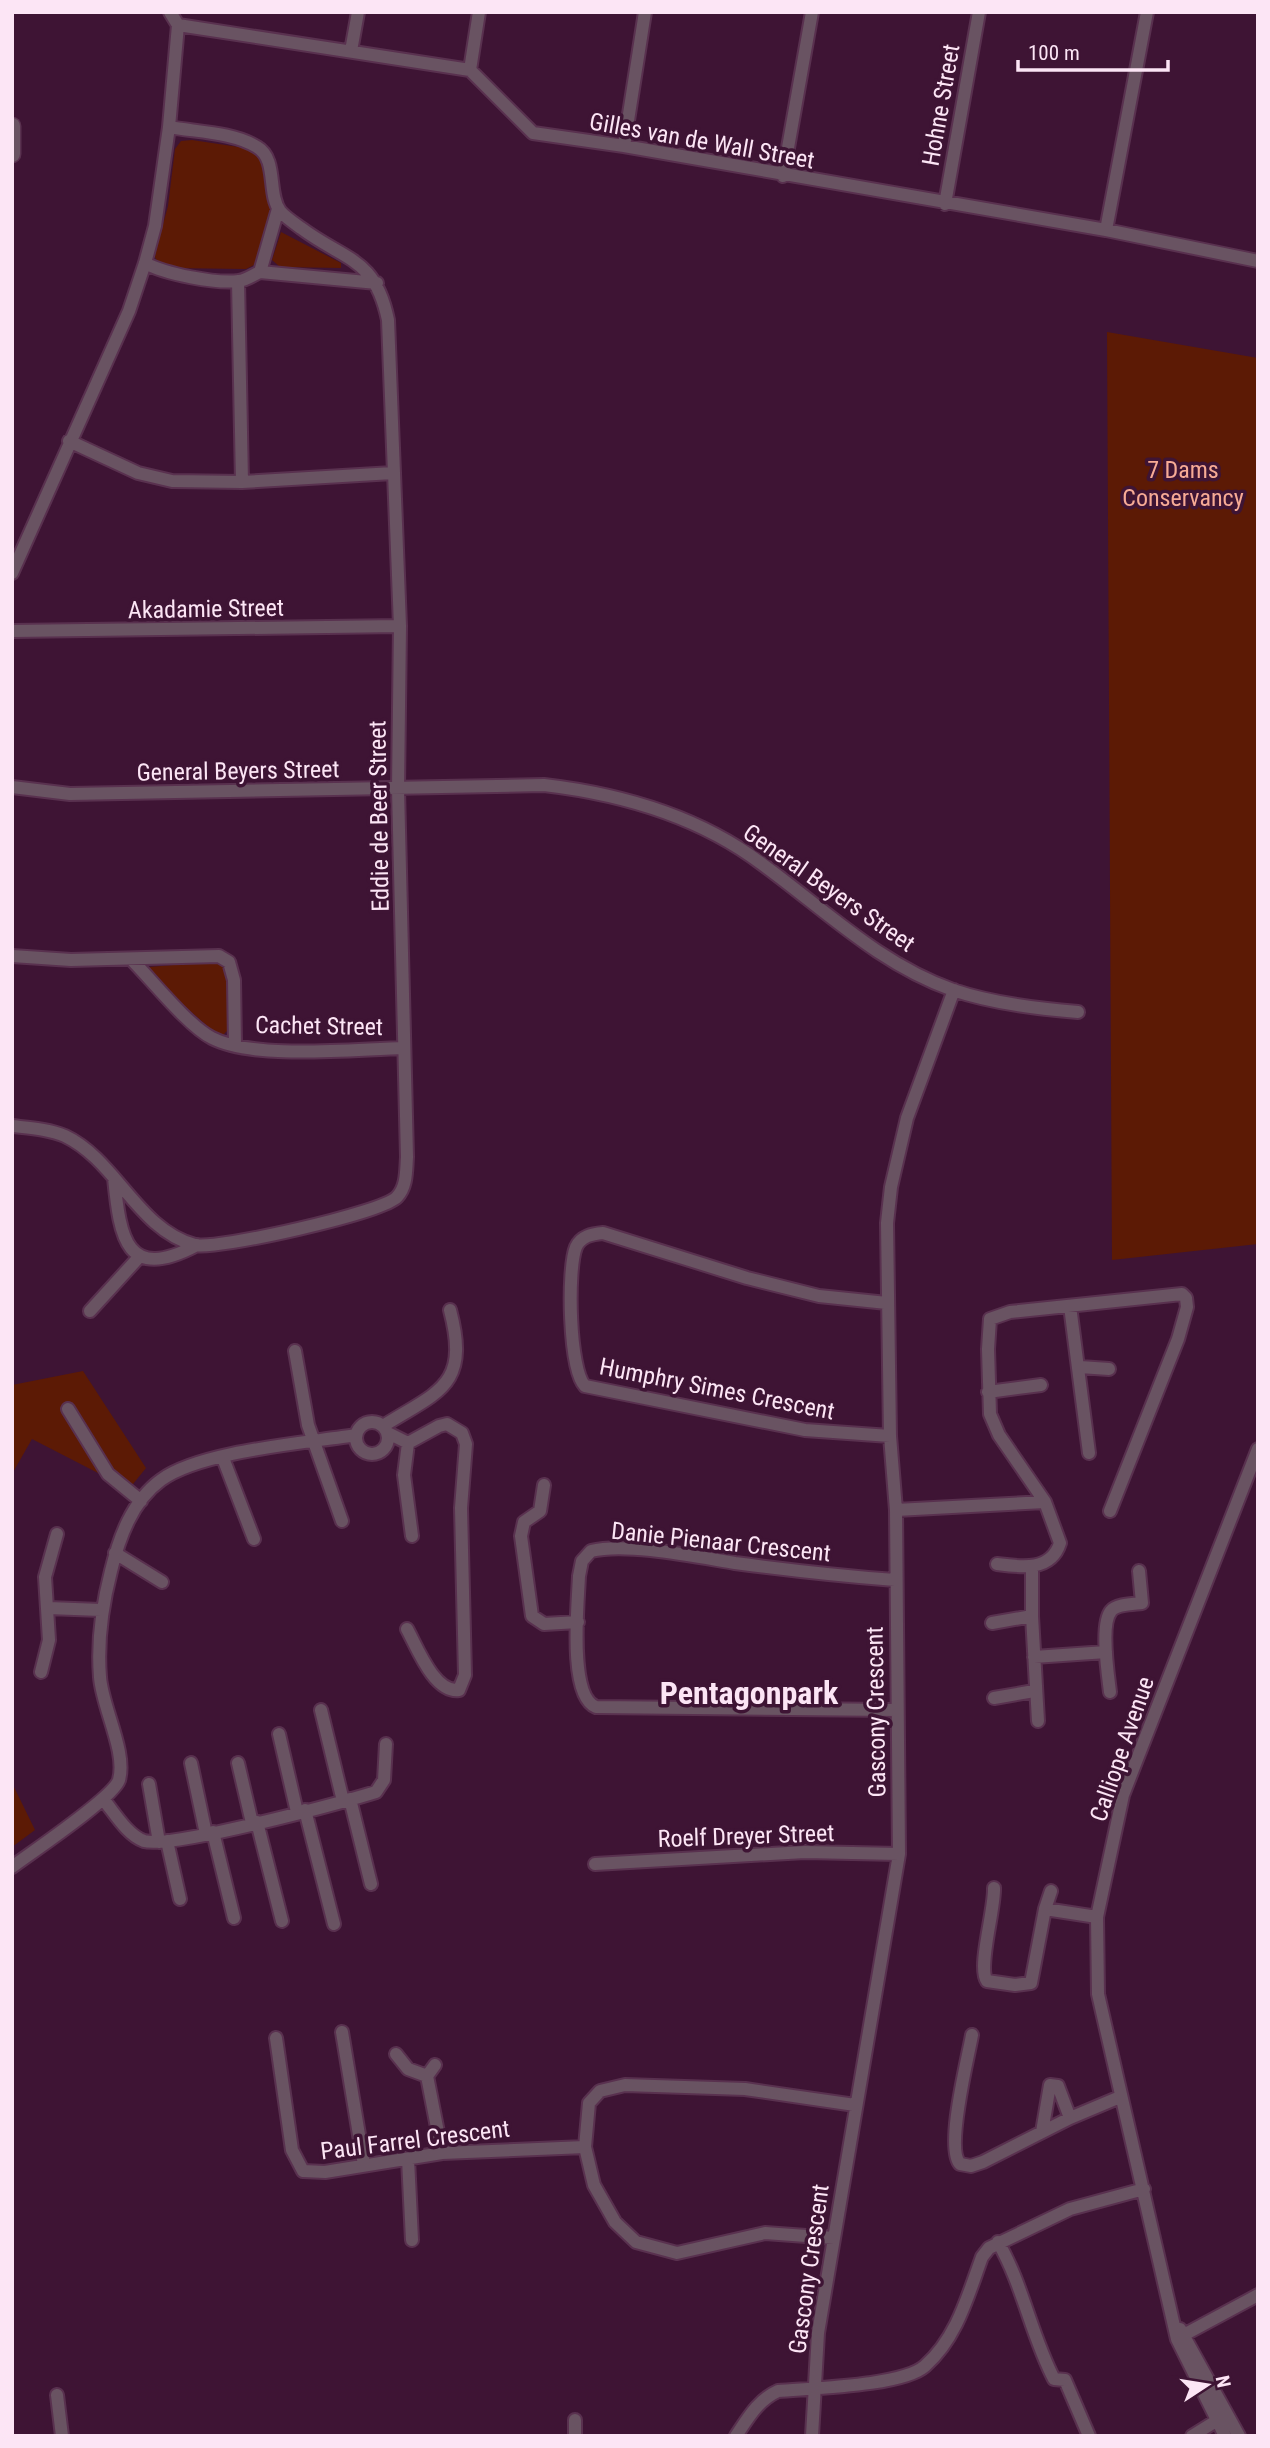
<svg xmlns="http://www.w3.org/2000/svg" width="1270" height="2448" font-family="'Roboto Condensed',sans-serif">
	<rect width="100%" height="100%" fill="#3e1434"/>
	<path fill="#5c1a05" d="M192,140l60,9 10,11 11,53 -19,52 -8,4 -77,-1 -10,-3 -4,-8 2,-11 11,-40 7,-57 6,-8z
		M281,232l60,31v5l-61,-1 -8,-7z
		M1107,332l151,26v886l-146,16z
		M210,962l14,2 4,9 -1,58 -4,4 -9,-3 -67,-59 2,-6z
		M83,1371l63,97 -17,21 -97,-50 -20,35v-89z
		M12,1783l23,47 -23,17z"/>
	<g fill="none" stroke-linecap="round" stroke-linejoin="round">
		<defs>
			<path id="minor" d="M170,12l8,13 292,45 63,63 91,13 482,84 152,31
				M351,51l7,-39
				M470,70l9,-58
				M624,146l21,-134
				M783,176l29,-164
				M945,204l34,-192
				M1106,230l41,-218
				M145,263c20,11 71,21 94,18 7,-1 14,-6 21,-9l18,-63
				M260,272l117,11
				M238,281l4,201
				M69,441l69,32 34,8 70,1 151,-9
				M12,573l117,-262 16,-48 10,-37 14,-99 9,-102
				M12,631l388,-5
				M12,787l58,7 474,-9c77,9 156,32 218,79 62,45 117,100 191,126 35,12 87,19 125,22
				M12,956l59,4 148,-4 10,6 5,18 1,64
				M131,959c20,20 57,67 81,79 42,22 142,11 192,10
				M12,1126c18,2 37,3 53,10 51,24 73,94 130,109 22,5 187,-32 202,-48 10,-10 9,-27 10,-40l-9,-368 2,-163 -12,-306c-13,-63 -43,-59 -87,-92 -7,-5 -16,-11 -21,-17 -13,-17 -2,-52 -23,-64 -24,-15 -61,-15 -88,-20
				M114,1178c6,60 12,105 83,67
				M887,1303l-68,-7 -72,-18 -144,-45c-11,1 -22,3 -27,14 -9,22 -7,123 9,139l220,44 85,6
				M1070,1306l19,147
				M90,1311l50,-55
				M295,1351l13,74 34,96
				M1080,1367l29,2
				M988,1392l53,-7
				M68,1409l40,65 33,27
				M356 1438a16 16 0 1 1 32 0a16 16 0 1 1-32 0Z
				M383,1426c56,-35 87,-40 67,-116
				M388,1433l20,10 -4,32 8,61
				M223,1458l31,81
				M544,1485l-4,26 -16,11 -3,14 11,80 12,8 34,-2
				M896,1510l149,-8
				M115,1553l47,29
				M997,1564c23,3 54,8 63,-21l-15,-41 -46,-67 -9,-21 -2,-65 2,-30 20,-7 172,-18 4,4 1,9 -9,32 -68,172
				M895,1580c-54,-4 -107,-10 -160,-17 -37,-6 -109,-21 -144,-12l-9,10 -3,15c-1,27 -11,120 17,131l301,3
				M48,1608l53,2
				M1032,1616l6,105
				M992,1623l40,-7v-48
				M407,1629c10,18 27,64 52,61l6,-15 -4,-167 5,-64 -4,-11 -15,-9 -8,2 -31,17
				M1034,1657l72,-5
				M41,1672l8,-32 -4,-63 12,-43
				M1110,1692c-2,-17 -10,-68 1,-81 5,-7 23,-7 31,-8l-3,-32
				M994,1698l40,-7
				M321,1710l22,91
				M279,1734l18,78
				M191,1763l15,71
				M238,1763l14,60
				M149,1784l10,58
				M103,1799c11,13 24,36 41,42 27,8 196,-38 232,-49l8,-12 2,-36
				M350,1799l21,85
				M305,1810l29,114
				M257,1822l25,99
				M213,1832l21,86
				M167,1841l13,58
				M595,1864l210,-12 94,2
				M12,1867c20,-15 101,-69 107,-87 8,-28 -17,-73 -19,-103 -3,-37 2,-71 11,-106 8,-33 21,-70 50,-91 39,-29 145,-37 195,-45
				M994,1888c1,21 -17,80 -7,93l28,4 16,-2 14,-74
				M1051,1891l-6,18 52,8
				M342,2032l22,133
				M972,2035c-4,23 -27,113 -12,129l11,2 12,-4 87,-44 50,-21
				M276,2038l16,112 11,21 22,1 117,-19 143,-6
				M396,2054l12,15 19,7
				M435,2065l-8,11 15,77
				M1042,2132l8,-47 8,1 12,32
				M408,2159l4,81
				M834,2238l-69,-5 -88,20 -41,-11 -21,-20 -21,-37 -9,-38 4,-44 11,-12 25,-6 120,4 110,16
				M998,2242c25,43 33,93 56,137l11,1 24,56
				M1180,2329l59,107
				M1178,2338l80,-43
				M57,2395l5,41
				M575,2420v16
				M736,2436c12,-18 22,-36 42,-45 33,-3 125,-5 147,-25 32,-28 43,-71 57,-109l7,-9 81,-39 74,-20
				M812,2436l6,-103 81,-479 -3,-344 -6,-74 -3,-213 4,-36 16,-69 47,-128
				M1192,2436l29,-18
				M1225,2436l-48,-97 -79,-345 -1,-77 26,-122 135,-346"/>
			<path id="tertiary" d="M12,126v28"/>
		</defs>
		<use href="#minor" stroke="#59314f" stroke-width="16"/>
		<use href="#tertiary" stroke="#59314f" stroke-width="19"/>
		<use href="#minor" stroke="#695362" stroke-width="12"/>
		<use href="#tertiary" stroke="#695362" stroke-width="16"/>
	</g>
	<g text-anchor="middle" stroke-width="7" stroke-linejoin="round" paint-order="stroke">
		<g font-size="24" fill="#fce5f5" stroke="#3e1434">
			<text transform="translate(941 105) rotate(-80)" y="8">Hohne Street</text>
			<text transform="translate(702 141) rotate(10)" y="8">Gilles van de Wall Street</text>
			<text transform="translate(206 609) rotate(-1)" y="8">Akadamie Street</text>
			<text transform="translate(238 771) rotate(-1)" y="8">General Beyers Street</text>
			<text transform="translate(379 816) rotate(-91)" y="8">Eddie de Beer Street</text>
			<text transform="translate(829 888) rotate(35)" y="8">General Beyers Street</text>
			<text transform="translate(319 1026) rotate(1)" y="8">Cachet Street</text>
			<text transform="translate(717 1389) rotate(11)" y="8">Humphry Simes Crescent</text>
			<text transform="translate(721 1542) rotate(6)" y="8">Danie Pienaar Crescent</text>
			<text transform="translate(876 1712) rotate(-91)" y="8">Gascony Crescent</text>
			<text transform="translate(1122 1749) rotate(-71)" y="8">Calliope Avenue</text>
			<text transform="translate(746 1836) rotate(-2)" y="8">Roelf Dreyer Street</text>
			<text transform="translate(415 2140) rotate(-7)" y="8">Paul Farrel Crescent</text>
			<text transform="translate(809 2269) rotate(-82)" y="8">Gascony Crescent</text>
		</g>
		<g font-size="24" fill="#f7ab95" stroke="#3e1434">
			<text x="1183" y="478">7 Dams<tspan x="1183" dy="28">Conservancy</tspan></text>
		</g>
		<g font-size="32" font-weight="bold" fill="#fce5f5" stroke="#3e1434">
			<text x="749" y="1704">Pentagonpark</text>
		</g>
	</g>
	<rect width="1270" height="2448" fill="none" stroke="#fce5f5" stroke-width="28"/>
	<g transform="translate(1207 2385) rotate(78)" stroke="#3e1434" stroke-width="5" paint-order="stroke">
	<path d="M0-5L12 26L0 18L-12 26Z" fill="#fce5f5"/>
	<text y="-10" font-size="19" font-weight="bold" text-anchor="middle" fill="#fce5f5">N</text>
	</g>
	<path d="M1018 60v10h150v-10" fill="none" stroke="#fce5f5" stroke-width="3.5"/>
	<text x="1028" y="60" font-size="21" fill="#fce5f5" stroke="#3e1434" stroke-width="5" paint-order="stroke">100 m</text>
</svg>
